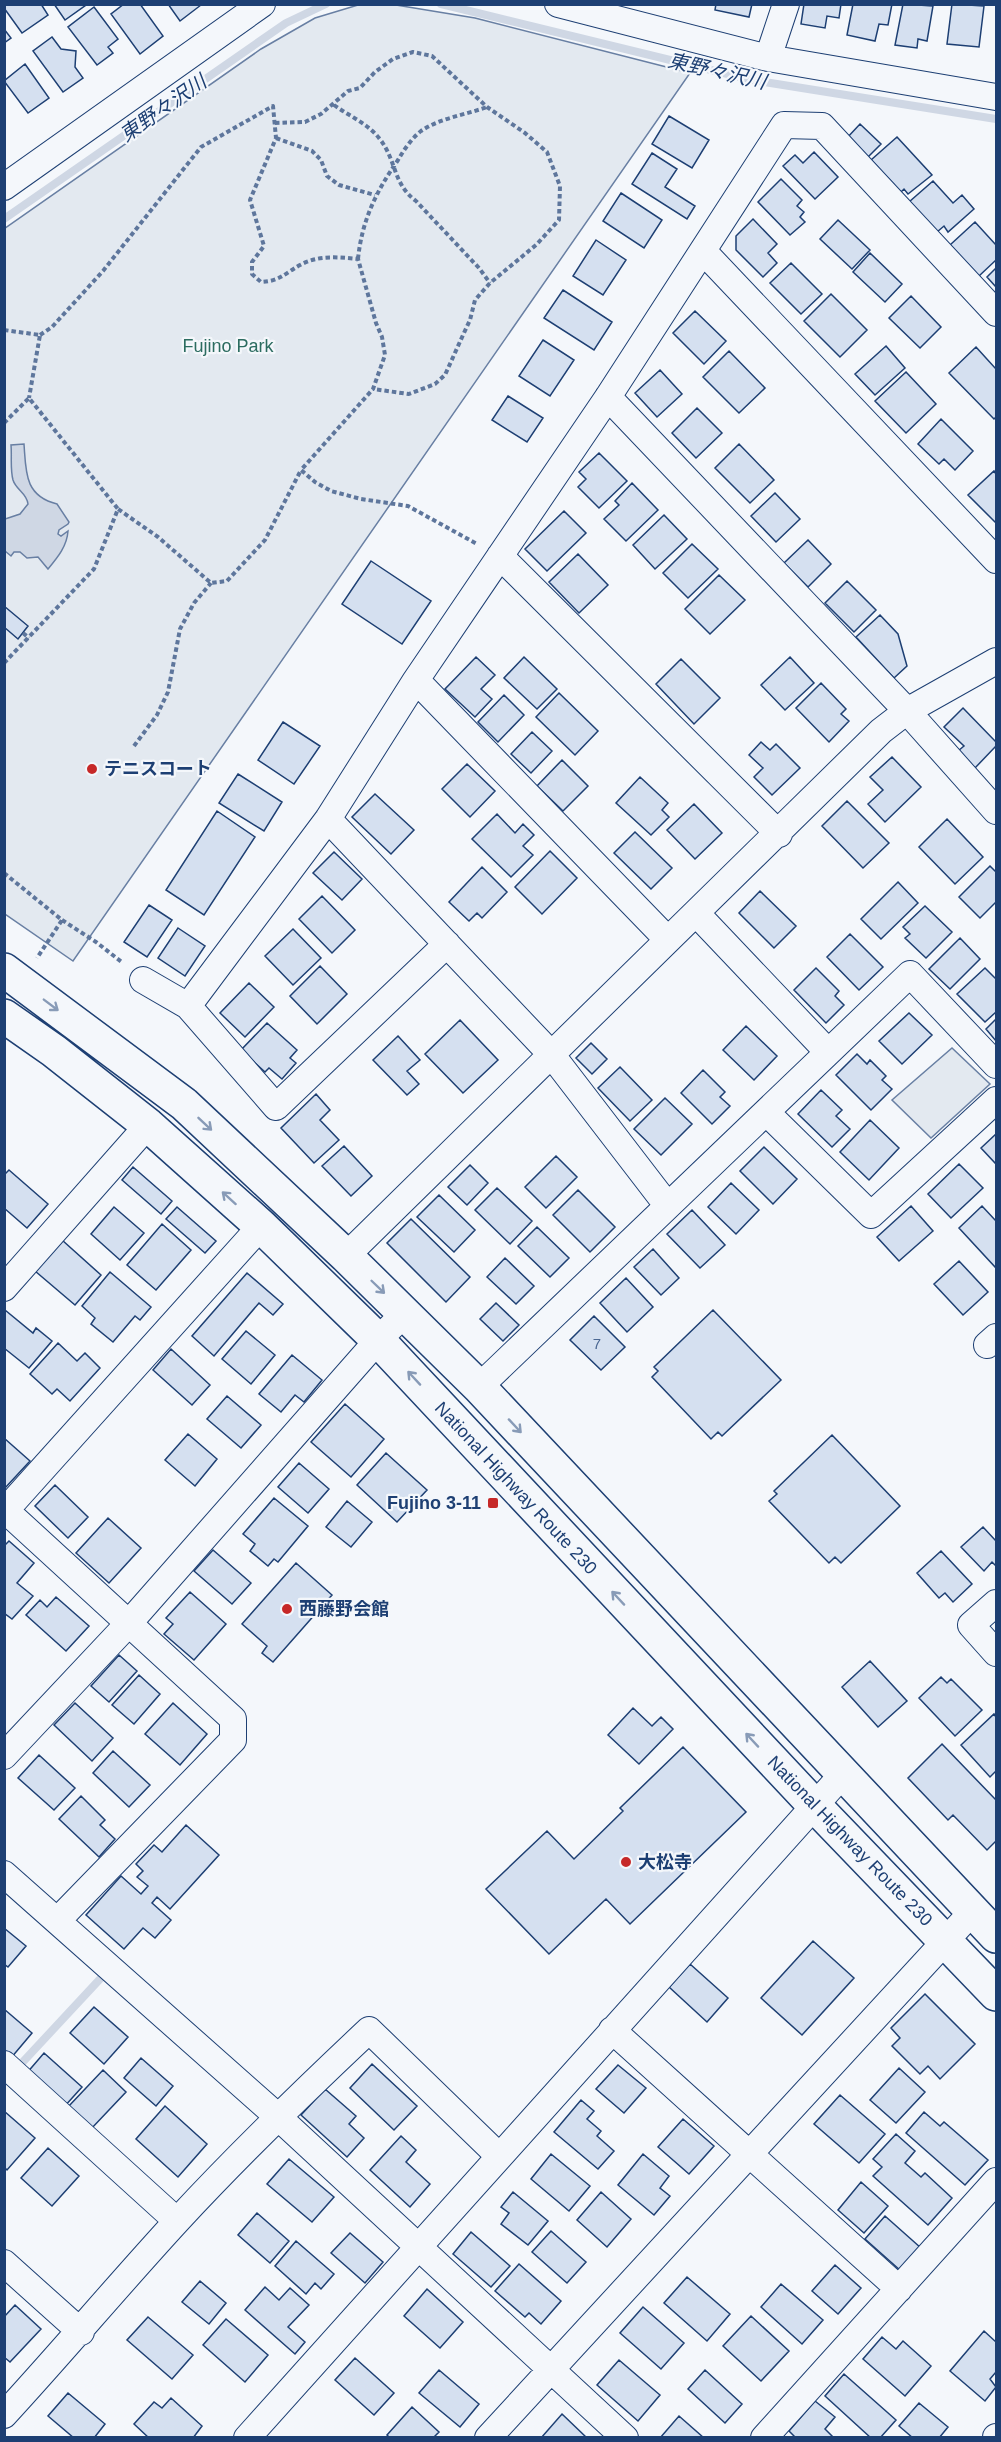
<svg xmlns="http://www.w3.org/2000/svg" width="1001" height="2442" font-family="Arial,'Noto Sans JP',sans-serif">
	<rect width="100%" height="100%" fill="#f4f7fb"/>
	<path fill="#e3e9f0" stroke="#687fa3" stroke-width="1.5" d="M358,5h38l79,13 215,55 -617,888 -68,-47 -1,-685 257,-180 54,-31z
		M952,1048l38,36 -59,54 -39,-38z"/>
	<path fill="#cfd7e4" stroke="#687fa3" stroke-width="1.5" d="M24,444c2,27 0,52 33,60l12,18 -1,2 -9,6 -1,4 3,2 7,-5c-1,15 -10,26 -20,38l-10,-12 -11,1 -7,-6h-6l-3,4 -6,-5v-32l15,-5 8,-10c-1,-11 -12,-14 -15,-24 -3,-11 -1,-24 -2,-35z"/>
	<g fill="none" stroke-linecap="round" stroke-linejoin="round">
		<path stroke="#cfd7e4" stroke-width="8" d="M441,4l311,76 244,39
			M4,219l282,-196 40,-19
			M20,2065l80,-86"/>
	</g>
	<path fill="#d5e0f0" stroke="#1d3f73" stroke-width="1.5" d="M4,4h37l7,11 -26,18 -18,-25z
		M54,4h32v1l-21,15z
		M124,4h16l23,32 -23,18 -29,-40z
		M168,4h33v1l-21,16z
		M716,4h36l-3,13 -34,-7z
		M804,4h37l-2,14 -12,-2 -2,12 -24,-4z
		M853,4h39l-4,21 -9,-1 -4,17 -28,-6z
		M903,4l30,2 -6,35 -9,-2 -1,9 -22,-3z
		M952,4l32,2 -5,41 -32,-3z
		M94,7l24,32 -10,8 5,6 -16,12 -29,-38z
		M4,29l7,9 -7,5z
		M52,37l9,12 15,2 -1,16 8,11 -20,14 -30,-41z
		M25,64l24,34 -21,15 -24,-32z
		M669,116l40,24 -17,28 -40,-24z
		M860,124l21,20 -15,15 -20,-20z
		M897,137l35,38 -24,19 -4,-5 -3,3 -30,-32z
		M814,152l24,25 -23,22 -32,-33 12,-11 8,8z
		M652,153l25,16 -12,18 30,19 -8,13 -55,-35z
		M781,179l21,21 -5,6 7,6 -4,5 5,5 -15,13 -32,-33z
		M933,181l20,22 9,-8 12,14 -26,23 -4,-6 -7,6 -28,-30z
		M621,193l41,27 -18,28 -41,-27z
		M753,219l24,25 -9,9 9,10 -14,14 -27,-27v-14z
		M838,220l32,30 -18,19 -32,-30z
		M975,222l21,23v15l-17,16 -29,-31z
		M596,240l30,20 -23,35 -30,-19z
		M870,253l32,31 -17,18 -32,-30z
		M791,263l31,31 -21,20 -31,-31z
		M996,268v19l-9,-10z
		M563,290l49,32 -18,28 -50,-32z
		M831,294l36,36 -27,27 -36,-36z
		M911,296l30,31 -21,21 -31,-30z
		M695,311l31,30 -22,23 -31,-31z
		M543,340l31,20 -24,36 -31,-20z
		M886,346l19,22 -30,27 -20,-21z
		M976,347l20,22v48l-2,2 -45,-46z
		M729,351l36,37 -26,25 -36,-36z
		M660,370l22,24 -25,23 -22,-24z
		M906,372l30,32 -30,29 -31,-32z
		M508,396l35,22 -16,24 -35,-22z
		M697,408l25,25 -26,25 -24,-25z
		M941,419l32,32 -18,19 -11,-11 -5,5 -21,-20z
		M739,444l35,36 -24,23 -35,-35z
		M599,453l28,28 -28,27 -21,-21 8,-8 -7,-7z
		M994,471l2,3v49l-28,-28z
		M632,483l26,27 -32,31 -22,-22 15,-14 -4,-4z
		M775,493l25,26 -24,23 -25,-26z
		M564,511l22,22 -39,38 -22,-22z
		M664,515l23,24 -32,30 -22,-24z
		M808,540l23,24 -23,23 -24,-24z
		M692,544l26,25 -30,29 -25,-25z
		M578,554l30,31 -29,28 -30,-31z
		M371,561l60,40 -29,43 -60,-40z
		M719,575l26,25 -35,34 -25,-25z
		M847,581l29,29 -22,22 -29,-29z
		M4,606l24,20 -10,13 -14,-12z
		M880,615l18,19 9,32 -13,12 -38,-41z
		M476,657l19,18 -14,14 11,10 -17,18 -30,-28z
		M524,657l33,32 -20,20 -33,-31z
		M790,657l24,26 -29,27 -24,-25z
		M681,659l39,39 -26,26 -38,-40z
		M821,683l25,26 -5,5 8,7 -20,21 -33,-34z
		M559,693l39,38 -23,24 -39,-38z
		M504,695l20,20 -26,27 -20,-20z
		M963,708l33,34v4l-21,22 -17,-17 6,-5 -20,-19z
		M283,722l37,24 -26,38 -36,-24z
		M532,732l20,19 -21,22 -20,-19z
		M761,742l9,8 6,-6 24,24 -28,27 -18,-18 9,-9 -14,-13z
		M892,757l29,30 -36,35 -17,-18 15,-14 -13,-13z
		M562,760l26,26 -25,25 -26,-25z
		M467,764l28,27 -25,26 -28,-28z
		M238,774l44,28 -18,29 -45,-28z
		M640,777l28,26 -6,7 7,7 -18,18 -35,-32z
		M375,794l39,36 -23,24 -39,-37z
		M847,801l42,42 -26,25 -41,-42z
		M694,804l28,29 -27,26 -28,-29z
		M217,811l38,26 -51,78 -38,-25z
		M497,814l18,19 8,-9 11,11 -11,11 10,9 -22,22 -39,-38z
		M947,819l36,38 -28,27 -36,-37z
		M635,832l37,36 -21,21 -37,-36z
		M550,851l27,27 -35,36 -27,-27z
		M334,852l28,27 -20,21 -29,-27z
		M990,866l6,6v30l-16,16 -21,-21z
		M482,867l25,25 -25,26 -5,-5 -8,8 -20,-19z
		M898,882l20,21 -37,36 -20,-20z
		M760,891l36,35 -22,22 -35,-35z
		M322,896l33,34 -23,23 -33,-34z
		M149,905l23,15 -25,37 -23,-15z
		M925,906l27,26 -26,26 -21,-20 5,-4 -7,-7z
		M178,928l27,18 -20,30 -27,-18z
		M293,929l28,29 -28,27 -28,-29z
		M850,934l33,33 -24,23 -32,-33z
		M960,938l20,21 -30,30 -21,-20z
		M320,966l27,28 -30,30 -27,-28z
		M816,968l23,23 -4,5 9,9 -18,18 -32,-33z
		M985,968l11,11v33l-11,10 -28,-28z
		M249,983l25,24 -29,30 -25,-24z
		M909,1013l23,22 -30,29 -23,-23z
		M996,1019v22l-10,-12z
		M460,1020l38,40 -35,33 -38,-39z
		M267,1023l30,27 -7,8 6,5 -14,16 -13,-11 -4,4 -24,-22z
		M746,1026l31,30 -23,24 -31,-30z
		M398,1036l22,24 -13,11 12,13 -12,11 -34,-35z
		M591,1043l16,16 -15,15 -16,-16z
		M857,1054l10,10 3,-4 16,16 -4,4 10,9 -21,21 -35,-35z
		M620,1067l32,33 -22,21 -32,-33z
		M703,1070l22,22 -5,5 10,9 -18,18 -31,-31z
		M821,1090l21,20 -6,6 14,13 -18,18 -34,-33z
		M316,1094l14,16 -10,10 19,20 -25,23 -33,-35z
		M665,1098l27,26 -31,31 -27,-26z
		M870,1120l29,28 -30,32 -29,-28z
		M996,1134v30l-15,-16z
		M344,1146l28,30 -21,20 -29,-30z
		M764,1147l33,32 -24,25 -33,-33z
		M556,1156l21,21 -31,31 -21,-21z
		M959,1164l24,24 -32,30 -23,-24z
		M470,1165l18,18 -21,22 -19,-18z
		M133,1167l39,34 -11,13 -39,-34z
		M9,1170l39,34 -21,24 -23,-20v-33z
		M731,1183l28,27 -23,24 -28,-27z
		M497,1188l35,33 -22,23 -35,-34z
		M578,1190l37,37 -25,25 -37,-37z
		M439,1195l36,35 -21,22 -37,-35z
		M911,1206l22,25 -34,30 -22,-24z
		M982,1206l14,15v47l-37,-40z
		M114,1207l30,26 -24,27 -29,-26z
		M177,1207l39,34 -11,12 -39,-34z
		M692,1210l33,35 -25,23 -33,-34z
		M411,1219l59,58 -24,25 -59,-59z
		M162,1224l29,26 -35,40 -29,-25z
		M537,1227l32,31 -19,19 -32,-31z
		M62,1240l39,35 -26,30 -40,-34z
		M653,1249l26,29 -18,17 -27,-28z
		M505,1258l29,28 -18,18 -29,-27z
		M959,1261l29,31 -25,23 -29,-31z
		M110,1272l41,35 -11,13 -5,-4 -22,26 -22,-18 4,-6 -13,-12z
		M247,1273l36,31 -10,11 -14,-12 -45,53 -22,-20z
		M626,1278l27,29 -26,25 -27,-29z
		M496,1303l23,22 -16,16 -23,-22z
		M5,1310l28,23 3,-5 16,13 -23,27 -25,-20z
		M713,1310l68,70 -59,56 -4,-4 -7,7 -59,-62 6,-6 -4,-4z
		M594,1316l31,31 -24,23 -31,-30z
		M246,1331l29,24 -24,29 -29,-25z
		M58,1343l19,18 8,-8 15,15 -30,33 -13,-12 -5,5 -22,-20z
		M171,1349l39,36 -18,20 -39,-35z
		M292,1355l30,25 -18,22 -9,-7 -14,17 -22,-18z
		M227,1396l34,29 -20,23 -34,-29z
		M345,1404l39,35 -33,38 -40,-35z
		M188,1434l29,25 -22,27 -30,-26z
		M832,1435l68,71 -59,57 -6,-6 -6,6 -60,-62 8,-7 -3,-3z
		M4,1438l26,23 -25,27h-1z
		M386,1453l41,37 -30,32 -40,-37z
		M299,1463l30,26 -21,24 -30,-26z
		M55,1485l33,32 -20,21 -33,-32z
		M274,1498l34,28 -30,36 -4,-3 -6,7 -18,-15 5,-7 -12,-10z
		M347,1501l25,21 -21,25 -25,-20z
		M108,1518l33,30 -32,35 -33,-30z
		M983,1527l13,14v25l-4,-4 -8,9 -23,-24z
		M9,1541l25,22 -17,20 16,13 -21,23 -8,-6v-67z
		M213,1550l38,33 -19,21 -38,-33z
		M941,1551l31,33 -19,18 -8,-9 -6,5 -22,-25z
		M296,1563l36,32 -59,67 -11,-9 5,-7 -25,-22z
		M190,1592l36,32 -32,36 -30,-26 9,-10 -7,-6z
		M56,1597l33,29 -23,25 -40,-36 14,-15 7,7z
		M119,1655l18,16 -28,31 -18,-16z
		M870,1661l37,40 -29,26 -36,-40z
		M139,1675l21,19 -26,30 -22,-19z
		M941,1677l6,6 4,-4 31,31 -27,26 -36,-38z
		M75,1703l38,35 -21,23 -38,-36z
		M173,1703l34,31 -27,31 -35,-31z
		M633,1708l19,18 9,-9 12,12 -34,35 -31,-29z
		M994,1714l2,3v54l-6,6 -29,-32z
		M942,1744l54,56v41l-9,9 -34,-35 -5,5 -40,-42z
		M683,1747l63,65 -116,112 -24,-25 -57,55 -63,-65 61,-58 27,28 49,-48 -3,-3z
		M113,1751l37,34 -21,22 -36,-34z
		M39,1755l36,33 -21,22 -36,-32z
		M81,1796l24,24 -5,5 15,14 -16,18 -40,-38z
		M186,1825l33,30 -49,54 -13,-12 -5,6 19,17 -16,18 -12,-10 -19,21 -38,-34 35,-39 20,18 7,-8 -11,-9 6,-6 -7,-7 18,-19 8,7z
		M4,1928l22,18 -18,21 -4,-3z
		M813,1941l41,37 -52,57 -41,-37z
		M690,1964l38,34 -21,24 -38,-35z
		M925,1994l50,50 -35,35 -12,-13 -8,8 -28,-28 8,-8 -9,-10z
		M94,2007l34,30 -24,27 -34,-31z
		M4,2009l28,24 -21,25 -7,-6z
		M44,2053l38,34 -18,20 -38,-33z
		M141,2058l32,28 -17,20 -32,-28z
		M372,2064l45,42 -23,24 -44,-42z
		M618,2065l28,23 -22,25 -28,-24z
		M899,2068l26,24 -29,31 -26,-23z
		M103,2070l23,22 -35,37 -23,-22z
		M325,2089l31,27 -7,8 15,14 -17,19 -46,-42z
		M840,2095l45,39 -26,29 -45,-39z
		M581,2100l13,11 -7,8 14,12 -4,5 17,15 -16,18 -44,-37z
		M165,2106l42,38 -29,33 -42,-38z
		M4,2111l31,27 -28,32 -3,-3z
		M924,2112l16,14 4,-4 44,38 -23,25 -59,-52z
		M683,2119l31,27 -25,28 -31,-27z
		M896,2134l19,17 -10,12 16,14 4,-4 27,25 -24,27 -55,-49 9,-9 -9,-8z
		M401,2136l15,14 -10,12 24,22 -20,23 -40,-37z
		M48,2148l31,28 -27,30 -31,-28z
		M551,2154l39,32 -21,25 -38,-32z
		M643,2154l26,22 -9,12 10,8 -16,19 -36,-30z
		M289,2159l45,38 -22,25 -45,-38z
		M861,2182l27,24 -24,27 -26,-23z
		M513,2192l35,29 -20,24 -27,-21 8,-11 -8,-6z
		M601,2192l30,27 -24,28 -30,-27z
		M257,2213l32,28 -19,22 -32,-28z
		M885,2216l36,32 -20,23 -36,-32z
		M551,2231l35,31 -19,21 -35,-31z
		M471,2232l39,34 -19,21 -38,-33z
		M350,2233l33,29 -18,21 -34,-30z
		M296,2241l38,33 -13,15 -6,-6 -9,11 -31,-28z
		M519,2264l42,37 -20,23 -12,-11 -4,4 -30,-26z
		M835,2265l26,23 -23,26 -26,-23z
		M687,2277l43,37 -23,27 -43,-38z
		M200,2281l26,22 -17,21 -27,-22z
		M781,2284l42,36 -21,24 -41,-37z
		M265,2287l14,13 11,-12 19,17 -21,22 17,15 -10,12 -50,-44z
		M427,2289l36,33 -23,26 -36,-32z
		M15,2305l26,24 -31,33 -6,-5v-40z
		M643,2307l41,36 -23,26 -41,-36z
		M751,2316l38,35 -28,30 -38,-35z
		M148,2317l45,38 -21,24 -45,-39z
		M226,2319l42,36 -23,27 -42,-37z
		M984,2331l12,11v30l-6,7 6,8 -11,14 -35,-30z
		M882,2337l14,12 7,-8 28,25 -26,30 -42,-37z
		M355,2358l39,35 -20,22 -39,-35z
		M619,2360l41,35 -22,26 -41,-36z
		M439,2370l40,34 -19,23 -41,-34z
		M705,2370l37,34 -17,19 -37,-34z
		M844,2374l52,46 -16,18h-9l-46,-42z
		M68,2393l37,31 -11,14h-20l-26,-22z
		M171,2398l31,28 -9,12h-44l-15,-14 20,-22 8,6z
		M815,2401l20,16 -10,12 9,9h-38l-7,-7z
		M919,2403l29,24 -9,11h-26l-14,-12z
		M412,2407l27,25 -6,6h-43l-3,-3z
		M562,2414l25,24h-46z
		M679,2416l25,22h-44z"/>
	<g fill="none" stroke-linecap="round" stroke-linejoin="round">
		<defs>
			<path id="minor" d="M558,4l210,54 228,39
				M768,58l18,-54
				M4,187l258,-183
				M703,251l293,309
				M608,397l299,314 89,100
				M500,556l279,278
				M416,680l252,260
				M328,819l223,235 116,151
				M696,913l132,139
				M143,980l45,26 88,101 171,-163
				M188,1006l140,-187 88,-139 192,-283 176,-272 38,1 174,187
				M767,1113l104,102 125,-115
				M346,1256l535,-525 26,-20 89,-50
				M4,1288l144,-163
				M987,1345l9,-8
				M479,1387l431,-413 86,91
				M4,1509l229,210v21l-176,181
				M4,1512l257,-286
				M996,1603l-25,22 25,28
				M4,1756l125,-133 249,-283 27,-27
				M4,1874l273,242 348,322
				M612,2030l287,259
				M4,2064l173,157
				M4,2263l77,69
				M4,2415c59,-64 115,-131 174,-195 61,-66 125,-128 191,-190l130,126
				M247,2438l596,-664
				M488,2438l485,-527
				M764,2438l232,-257
				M996,2438v-1"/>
			<path id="trunk" d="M4,970l180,134 162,152 133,131 517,549
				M4,1016l50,35 94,74 113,101 117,114 436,465 182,189"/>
		</defs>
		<use href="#minor" stroke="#1d3f73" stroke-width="28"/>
		<use href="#trunk" stroke="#1d3f73" stroke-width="36"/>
		<path stroke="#5e769c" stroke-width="4" stroke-dasharray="4.5 3" stroke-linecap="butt" d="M334,105c15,11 33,18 45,33 18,22 13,45 37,63l63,67 11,15
			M275,123l30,-1 16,-8 27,-23 12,-3 15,-16 18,-13 20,-7 19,4 55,51 38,26 22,19 13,34 -1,34 -23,25 -46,38 -15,17 -5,20 -7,15 -18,40 -10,9 -26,10 -36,-5
			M276,138l36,13 9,9 6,16 12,9 36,10
			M358,259c4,-39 18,-67 40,-99 6,-10 13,-21 23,-29 19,-13 44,-16 66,-24
			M4,330l36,5 -11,63
			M40,335l12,-8 51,-56 98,-124 72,-41 3,32 -26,62 14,46 -12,16v12l9,8c19,-1 23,-8 39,-17 18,-10 38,-8 58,-6l18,64 6,14 3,18 -12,34 -72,81
			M4,423l25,-25 89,111
			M23,633l6,5
			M4,663l90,-94 24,-60 40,28 53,46 16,-2 38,-41 36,-70 14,12 16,9 30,8 47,7 69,38
			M134,746l23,-31 11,-23 12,-63 14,-26 17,-20
			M4,873l58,47 -25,38
			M62,920l34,22 27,21"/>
		<use href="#minor" stroke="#f4f7fb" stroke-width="26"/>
		<use href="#trunk" stroke="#f4f7fb" stroke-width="33"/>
	</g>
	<defs><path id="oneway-shaft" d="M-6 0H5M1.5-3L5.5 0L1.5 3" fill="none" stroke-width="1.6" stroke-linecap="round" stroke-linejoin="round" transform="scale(1.5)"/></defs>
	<g stroke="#889bb7">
		<use href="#oneway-shaft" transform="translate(51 1005) rotate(37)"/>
		<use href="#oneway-shaft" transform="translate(205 1124) rotate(43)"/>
		<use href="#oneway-shaft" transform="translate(229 1198) rotate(-138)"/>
		<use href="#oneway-shaft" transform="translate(378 1287) rotate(44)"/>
		<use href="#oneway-shaft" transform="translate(414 1378) rotate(-133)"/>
		<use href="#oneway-shaft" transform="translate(515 1426) rotate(47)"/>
		<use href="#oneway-shaft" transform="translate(618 1598) rotate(-133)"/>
		<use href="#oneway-shaft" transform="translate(752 1740) rotate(-133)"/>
	</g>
	<g fill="#c62828" stroke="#f4f7fb" stroke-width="2">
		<circle cx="92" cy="769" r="6"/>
		<rect x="487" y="1497" width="12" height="12" rx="3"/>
		<circle cx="287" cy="1609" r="6"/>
		<circle cx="626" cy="1862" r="6"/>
	</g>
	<g text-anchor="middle" stroke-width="4.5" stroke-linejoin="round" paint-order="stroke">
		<g font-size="15" fill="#4b6792">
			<text x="597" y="1349">7</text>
		</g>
		<g font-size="18" fill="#2c6c60" stroke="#f4f7fb">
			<text x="228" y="352">Fujino Park</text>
		</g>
		<g font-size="18" font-weight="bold" fill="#1d3f73" stroke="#f4f7fb" text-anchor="start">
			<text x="104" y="775">テニスコート</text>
			<text x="481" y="1509" text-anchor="end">Fujino 3-11</text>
			<text x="299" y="1615">西藤野会館</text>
			<text x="638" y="1868">大松寺</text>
		</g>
		<g font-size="18" fill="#1d3f73" stroke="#f4f7fb">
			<text transform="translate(516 1488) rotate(47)" y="6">National Highway Route 230</text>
			<text transform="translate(850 1841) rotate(46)" y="6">National Highway Route 230</text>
		</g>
		<g font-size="20" font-style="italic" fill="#1d3f73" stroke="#f4f7fb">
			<text transform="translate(717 71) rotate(13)" y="7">東野々沢川</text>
			<text transform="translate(163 108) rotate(-35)" y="7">東野々沢川</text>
		</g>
	</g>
	<rect width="1001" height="2442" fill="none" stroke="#1d3f73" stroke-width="12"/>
</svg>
